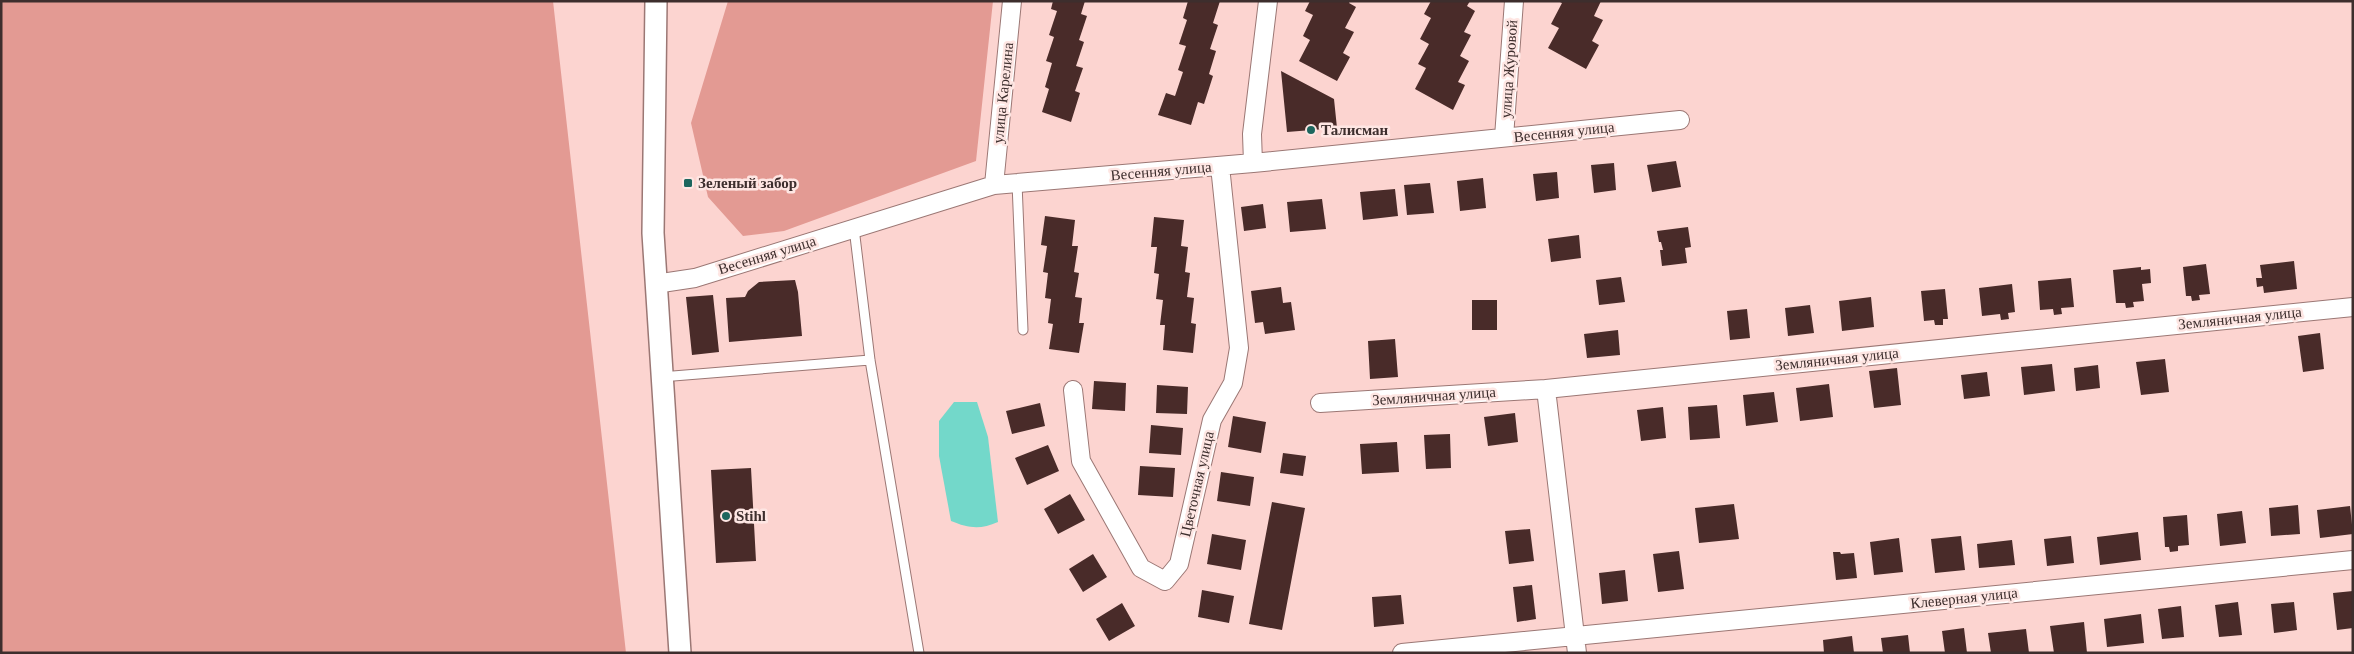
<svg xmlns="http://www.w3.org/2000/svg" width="2354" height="654" font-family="'Times New Roman',serif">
	<rect width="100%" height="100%" fill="#fcd4d0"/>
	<path fill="#e39a93" d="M1,1h552l73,652h-625z
		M728,1h265l-17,160 -192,70 -41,5 -35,-39 -17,-74z"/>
	<path fill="#73d8ca" d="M954,402h23l11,35 10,85c-18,8 -30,6 -47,-1l-12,-65v-35z"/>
	<path fill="#492b29" d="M1053,1h32l-4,13 6,2 -8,24 5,2 -8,24 7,2 -8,23 5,2 -9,29 -29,-10 7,-23 -4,-2 7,-24 -6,-2 8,-24 -5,-2 8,-24 -6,-2z
		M1188,1h32l-7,22 5,2 -8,24 6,2 -7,23 4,2 -9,28 -6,-2 -7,23 -33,-10 8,-22 9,3 8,-24 -5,-2 8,-24 -7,-2 8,-24 -4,-2z
		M1310,1h40l-1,2 7,4 -11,21 9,4 -11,21 7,4 -13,24 -38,-20 11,-21 -7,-4 10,-21 -8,-4z
		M1431,1h39l-3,5 8,5 -11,21 7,3 -11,21 9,5 -11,21 7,3 -12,25 -38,-21 11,-21 -8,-4 11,-20 -9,-5 11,-21 -7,-4z
		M1558,1h43l-7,15 9,4 -11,21 7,4 -13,24 -38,-21 11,-20 -8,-4 11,-21z
		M1281,71l53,28 3,29 -50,4z
		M1676,161l5,26 -29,5 -5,-27z
		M1614,163l2,27 -22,3 -3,-28z
		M1557,172l2,26 -23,3 -3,-27z
		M1483,178l3,30 -26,3 -3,-30z
		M1430,183l4,30 -27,2 -3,-30z
		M1395,189l3,27 -35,4 -3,-28z
		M1322,199l4,30 -36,3 -3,-30z
		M1263,204l3,24 -22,3 -3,-24z
		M1045,216l30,4 -3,26h6l-4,26 5,1 -4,24 7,1 -3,25h5l-5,30 -30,-4 4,-25 -5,-1 3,-24 -6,-1 3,-25 -5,-1 4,-26 -6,-1z
		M1154,217l30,3 -3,26 7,1 -3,25 5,1 -3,24 7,1 -3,25 5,1 -3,29 -30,-3 2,-25h-5l3,-25 -7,-1 3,-25 -5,-1 3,-26h-6z
		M1688,227l3,20 -6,1 2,15 -25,3 -2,-16h3l-2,-8h-2l-2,-11z
		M1579,235l2,23 -30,4 -3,-23z
		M2294,261l3,28 -33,4 -1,-7 -6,1 -1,-9h6l-2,-13z
		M2206,264l4,30 -11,1 1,5 -8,1 -1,-5h-5l-3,-29z
		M2141,267v3l9,-1 1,14 -9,1 2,17 -11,1 1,5 -8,1 -1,-5h-9l-3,-33z
		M1621,277l4,25 -26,3 -3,-25z
		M2071,278l3,29 -13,1 1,6 -8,1 -1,-6 -13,1 -2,-29z
		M795,280l3,12 4,44 -73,6 -3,-44 19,-1 3,-6 11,-9z
		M2012,284l3,28 -7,1 1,6 -8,1 -1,-6 -18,2 -3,-28z
		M1281,287l2,16 8,-1 4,28 -30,4 -2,-12 -8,1 -4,-32z
		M1945,289l3,30h-5v6h-8l-1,-5 -10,1 -3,-30z
		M713,295l6,57 -27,3 -6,-58z
		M1871,297l3,30 -32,4 -3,-30z
		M1472,300h25v30h-25z
		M1810,305l4,28 -26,3 -3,-28z
		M1747,309l3,29 -20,2 -3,-29z
		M1618,330l2,25 -33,3 -3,-24z
		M2320,333l4,36 -21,3 -5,-36z
		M1395,339l3,38 -28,2 -2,-38z
		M2165,359l4,33 -28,3 -5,-33z
		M2052,364l3,27 -31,4 -3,-28z
		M2098,365l2,23 -24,3 -2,-23z
		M1897,368l4,37 -27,3 -5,-37z
		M1987,372l3,24 -26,3 -3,-24z
		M1094,381l32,2 -1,28 -33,-2z
		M1829,384l4,33 -33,4 -4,-33z
		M1157,385l31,2 -1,27 -31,-1z
		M1774,392l4,30 -32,4 -3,-31z
		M1040,403l5,23 -33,8 -6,-23z
		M1717,405l3,33 -30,2 -2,-33z
		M1663,407l3,31 -25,3 -4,-31z
		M1515,413l3,29 -30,4 -4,-29z
		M1233,416l33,6 -5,31 -33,-6z
		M1151,425l32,3 -2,27 -32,-2z
		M1450,434l1,34 -25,1 -2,-34z
		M1397,442l2,30 -37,2 -2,-30z
		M1048,445l11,26 -32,14 -12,-27z
		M1283,453l23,3 -3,20 -23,-3z
		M1140,466l35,2 -2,29 -35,-2z
		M751,468l5,93 -40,2 -5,-93z
		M1221,472l33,5 -4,29 -33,-5z
		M1070,494l15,26 -27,14 -14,-25z
		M1272,502l33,6 -23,122 -33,-6z
		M1734,504l5,35 -40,4 -4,-35z
		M2298,505l2,29 -29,2 -2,-28z
		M2350,506l3,28 -33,4 -3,-28z
		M2242,511l4,32 -26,3 -3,-32z
		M2187,515l2,30 -11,1v5l-8,1 -1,-5h-4l-2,-30z
		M1530,529l4,32 -25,3 -4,-33z
		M2138,532l3,28 -41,5 -3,-28z
		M1212,534l34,6 -5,30 -34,-6z
		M1961,536l4,34 -30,3 -4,-34z
		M2071,536l3,27 -27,3 -3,-27z
		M1899,538l4,34 -29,3 -4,-33z
		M2012,540l3,25 -36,3 -2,-24z
		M1679,551l5,38 -26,3 -5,-38z
		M1833,552h7l1,2 13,-1 3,25 -21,2z
		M1093,554l14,23 -24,15 -14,-23z
		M1625,570l3,31 -26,3 -3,-31z
		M1532,585l4,34 -19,3 -4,-35z
		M1202,590l32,6 -5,27 -31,-6z
		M2353,591v37l-16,2 -4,-37z
		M1401,595l3,29 -30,3 -2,-30z
		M2238,602l4,33 -23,2 -4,-32z
		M2294,602l3,28 -23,3 -3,-29z
		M1122,603l13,23 -26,15 -13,-22z
		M2181,606l3,31 -22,2 -4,-30z
		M2141,614l3,29 -37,4 -3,-28z
		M2084,622l3,31h-33l-4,-27z
		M1964,628l3,25h-22l-3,-22z
		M2026,629l3,24h-38l-3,-20z
		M1908,635l2,18h-27l-2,-15z
		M1852,636l2,17h-30l-1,-13z"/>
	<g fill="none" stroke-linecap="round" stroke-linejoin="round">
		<defs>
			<path id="service" d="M1017,183l6,147
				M854,228l16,132 49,293
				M661,377l209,-17"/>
			<path id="minor" d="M1504,137l10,-136
				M1253,163l-1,-29 16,-133
				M994,185l18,-184
				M655,284l40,-6 299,-93 259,-22 427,-43
				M1546,389l31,264
				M1073,390l8,71 60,107 24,13 14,-17 33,-144 21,-37 6,-35 -19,-182
				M1320,403l226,-14 807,-82
				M1402,653l951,-93"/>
			<path id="tertiary" d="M656,1l-3,232 27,420"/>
		</defs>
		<use href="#service" stroke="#9b7774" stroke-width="11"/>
		<use href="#minor" stroke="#9b7774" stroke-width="20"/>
		<use href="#tertiary" stroke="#9b7774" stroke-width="24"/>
		<use href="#service" stroke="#fff" stroke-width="9"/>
		<use href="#minor" stroke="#fff" stroke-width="18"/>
		<use href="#tertiary" stroke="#fff" stroke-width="21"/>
	</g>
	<g fill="#1d665e" stroke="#fee6e3" stroke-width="2">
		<circle cx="1311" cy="130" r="5"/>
		<rect x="683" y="178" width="10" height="10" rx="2.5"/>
		<circle cx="726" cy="516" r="5"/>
	</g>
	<g text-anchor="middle" stroke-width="5" stroke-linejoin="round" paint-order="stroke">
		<g font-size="15" fill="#3d2e2d" stroke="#fee6e3">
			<text transform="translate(1509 69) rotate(-86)" y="5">улица Журовой</text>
			<text transform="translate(1003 93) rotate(-84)" y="5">улица Карелина</text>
			<text transform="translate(1564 132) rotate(-6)" y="5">Весенняя улица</text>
			<text transform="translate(1161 171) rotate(-5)" y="5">Весенняя улица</text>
			<text transform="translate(767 255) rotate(-17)" y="5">Весенняя улица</text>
			<text transform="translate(2240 318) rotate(-6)" y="5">Земляничная улица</text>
			<text transform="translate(1837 359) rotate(-6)" y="5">Земляничная улица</text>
			<text transform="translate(1434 396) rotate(-4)" y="5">Земляничная улица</text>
			<text transform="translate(1197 484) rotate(-77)" y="5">Цветочная улица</text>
			<text transform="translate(1964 598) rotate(-6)" y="5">Клеверная улица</text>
		</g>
		<g font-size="15" font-weight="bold" fill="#3d2e2d" stroke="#fee6e3" text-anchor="start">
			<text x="1321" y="135">Талисман</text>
			<text x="698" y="188">Зеленый забор</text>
			<text x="736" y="521">Stihl</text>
		</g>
	</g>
	<rect width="2354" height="654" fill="none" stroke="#3d2e2d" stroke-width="5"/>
</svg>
